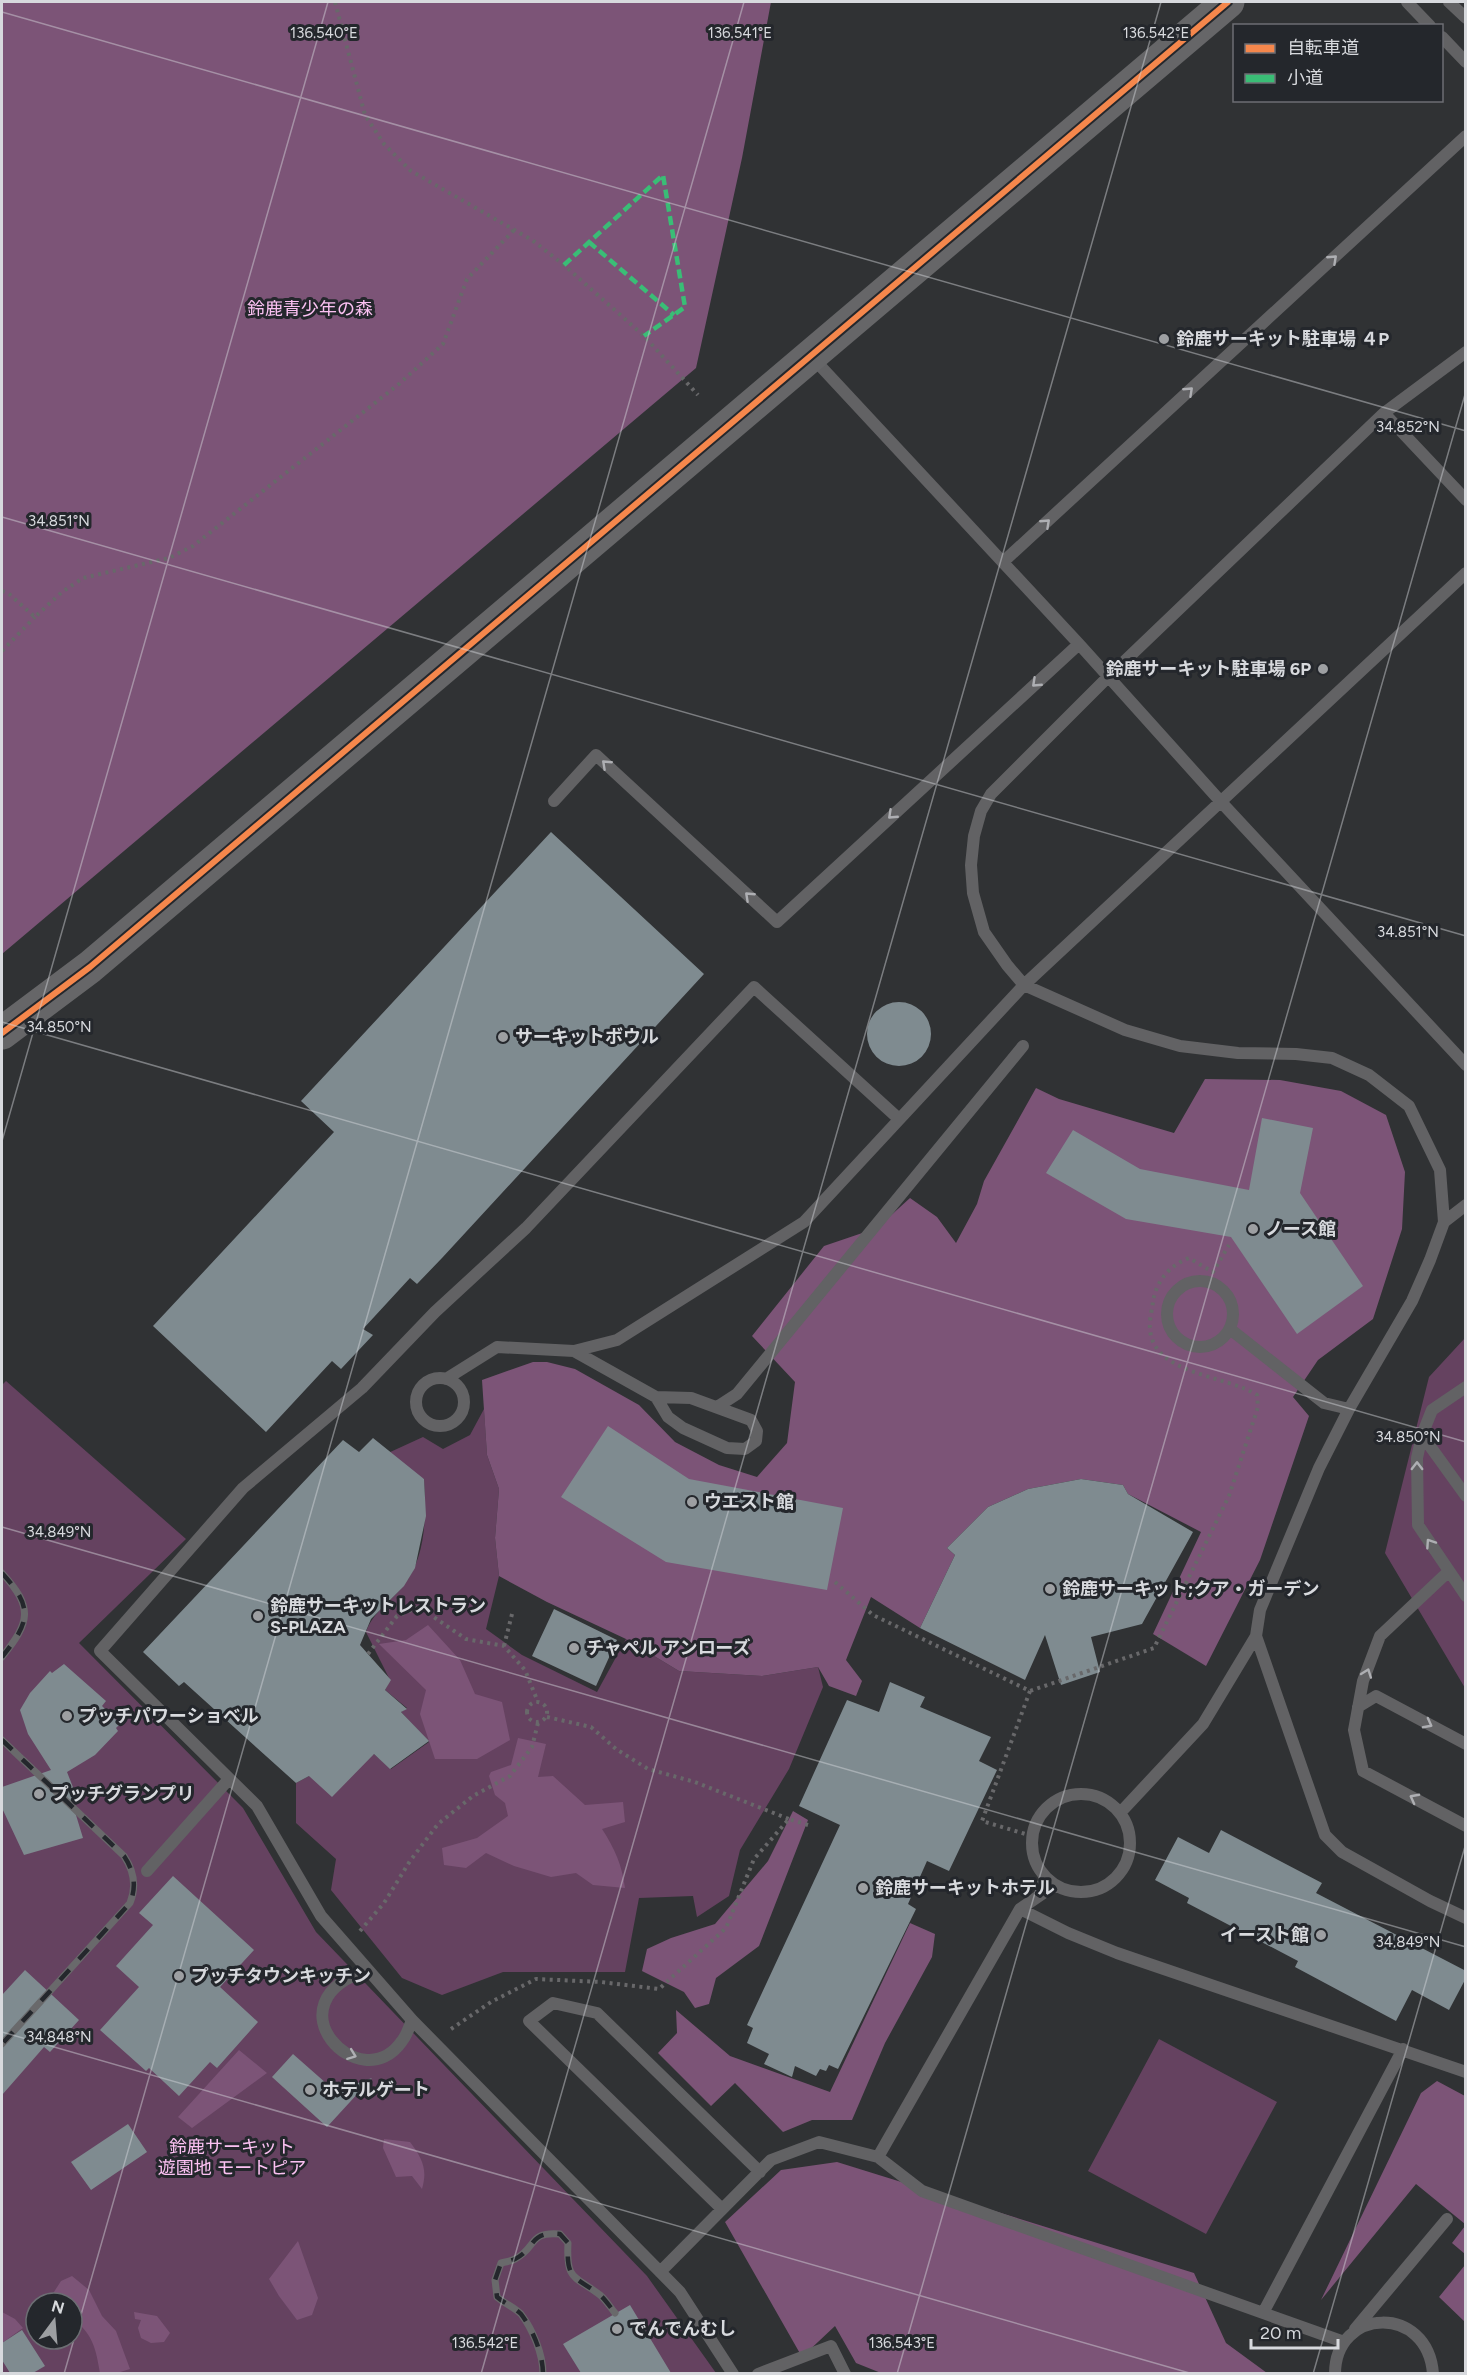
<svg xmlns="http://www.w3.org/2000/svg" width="1467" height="2375" font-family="Figtree,'Noto Sans JP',sans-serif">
	<rect width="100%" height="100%" fill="#303234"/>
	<path fill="#654260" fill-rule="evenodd" d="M1465,1338v350l-80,-135 44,-176z
		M6,1381l180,158 -107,104 164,165 73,124 331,344 69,97 -714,1v-989zM36,2303h36v36h-36z
		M484,1409l3,46 12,34 -4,49 4,38 -13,53 36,26 75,37 29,-53 53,32 83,5 56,-9 5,20 -34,82 -49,81 -11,46 -32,21 -4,-21 -54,2 -14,74h-122l-61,23 -40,-17 -71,-88 5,-31 -40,-36v-40l13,-7 65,-22 17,15 38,-27 -28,-30 6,-4 -22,-18 5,-10 -24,-48c7,-20 24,-30 37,-46 24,-30 23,-71 21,-107l-49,-20 48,-22 20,12 27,-14z
		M1159,2039l118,63 -71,132 -118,-63z"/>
	<path fill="#7c5477" d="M2,2h769l-29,156 -46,210 -694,586z
		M1205,1079l75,1 61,11 45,24 19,57 -3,57 -29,90 -55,41 -25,37 16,19 -49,144 -54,106 -53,-32 48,-102 -73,-38 -5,-9 -42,-6 -53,10 -40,18 -41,41 8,7 -35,73 -49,-31 -25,63 16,21 -6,15 -27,-10 -11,-19 -56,9 -83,-5 -53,-32 -79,-37 -48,-26 -4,-38 4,-49 -12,-34 -5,-75 51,-18h14l28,7 64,36 36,37 44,23 38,12 30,-34 8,-61 -43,-46 72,-90 53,-18 33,-30 27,19 19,26 21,-39 7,-23 52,-93 23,11 115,34z
		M428,1625l32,35 15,34 27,8 8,38 -33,19h-42l-15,-45 6,-24 -47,-46 27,-4z
		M518,1738l28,6 -8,33 15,-1 32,29 38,-3 2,20 -23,7c13,20 20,36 23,59l-32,-3 -17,-12 -25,4 -37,-11 -28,-13 -20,15 -22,-3 -2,-17 35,-10 31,-22 -3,-13 -10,-8 -6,-19 2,-4 20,-7z
		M793,1811l15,9 -49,126 -43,32 -7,26 -14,4 -11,-16 -42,-21 5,-22 24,-11 44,-14 53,-63z
		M910,1923l25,11 -3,23 -47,86 -33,77h-40l-29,12 -48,-49 -24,23 -53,-53 19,-20 -1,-23 54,46 100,36z
		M239,2050l28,23 -75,55 -14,-11z
		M1437,2081l28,15v128l-49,-40 -95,116 100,-207z
		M384,2139l26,3c12,16 18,27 12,47l-10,-13 -16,1 -13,-29z
		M837,2162l357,111 32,70 41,30h-386l-25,-10 -21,-37 -33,31 -77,-135 56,-52z
		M1465,2226v28l-13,-11z
		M298,2241l20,57 -6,17 -15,5 -18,-24 -10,-17z
		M1465,2265v57l-26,-25z
		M72,2276l17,14 13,26 14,15 14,38 -13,4h-17c-4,-24 -7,-39 -28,-55v-15h-14l-6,-8 9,-14z
		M2,2312l13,7 8,9 -21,15z
		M134,2312l23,4 13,17 -6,9 -13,1 -10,-5 -3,-10 3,-8 -6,-1z"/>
	<path fill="#7f8b90" d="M551,832l153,142 -262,284 -25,26 -7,-6 -47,51 10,6 -32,34 -9,-8 -66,71 -113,-106 181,-194 -33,-31z
		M867 1034a32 32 0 1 1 64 0a32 32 0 1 1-64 0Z
		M1262,1118l51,10 -13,65 63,93 -66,48 -66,-97 -105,-18 -80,-46 27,-43 67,39 109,21z
		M608,1426l81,53 154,29 -16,82 -161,-28 -105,-65z
		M373,1438l51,41 2,37 -11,52 -11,18 -33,33 -11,26 31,35 -6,10 22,19 -6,3 28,29 -39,28 -16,-15 -42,43 -23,-21 -13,7 -112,-101 -5,4 -36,-34 200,-212 16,12z
		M1081,1479l42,6 5,9 65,38 -51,92 -51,13 9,35 -39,13 -16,-50 -20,45 -105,-52 35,-73 -8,-7 41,-41 40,-18z
		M554,1609l63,31 -21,46 -64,-30z
		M64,1664l42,37 -4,5 18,18 -4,4 2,3 -23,24 -28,17 11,28 -6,2 11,36 -59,17 -22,-47v-21l49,-17 -23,-36 -8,-24 10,-17 20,-22 2,2z
		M890,1682l35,15 -5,10 71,30 -12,24 18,9 -48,101 -22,-10 -19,43 8,5 -78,160 -9,-4 -3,6 -6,-2 -4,7 -21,-10 -3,11 -28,-13 5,-10 -22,-11 6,-15 -6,-3 93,-200 -41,-19 48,-106 32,12z
		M1221,1830l101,53 -6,10 150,78v7l-17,32 -37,-20 -16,31 -101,-54 3,-6 -111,-58 2,-5 -34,-18 23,-43 31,16z
		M173,1876l81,74 -34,37 38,35 -41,46 -7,-6 -31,34 -30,-28 -3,3 -46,-41 39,-43 -23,-21 37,-41 -14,-12z
		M25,1970l54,50 -29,32 -6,-5 -42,48v-100z
		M293,2054l42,37 37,-13 -45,49 -55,-50z
		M128,2124l19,28 -56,38 -20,-28z
		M630,2305l41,68h-90l-18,-29z
		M22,2330l23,36 -12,7h-23l-8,-13v-17z"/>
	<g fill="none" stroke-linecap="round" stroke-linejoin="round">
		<path stroke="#68686a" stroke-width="4" stroke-dasharray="3 4.5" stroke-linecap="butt" d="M335,2l30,113 19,29 27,27 121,69 32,25 80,71 54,59
			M2,591l6,2 27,24 27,-25 21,-14 86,-20 24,-12 206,-162 44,-40 24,-65 47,-49
			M2,651l33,-34
			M835,1582l38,33 157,76 124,-43 75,-152 29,-89 -1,-12c-30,-20 -104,-20 -107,-66 -1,-8 2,-19 3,-27 3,-21 17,-37 36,-44l24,14 16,-27
			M504,1646l8,-32
			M368,1654l29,-38 22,-9 47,32 38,7 21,24 13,32
			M1030,1691l-48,130 50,15
			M527 1712a10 10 0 1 1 20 0a10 10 0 1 1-20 0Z
			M547,1717l44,10 25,22 32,20 47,13 94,37
			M360,1931l24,-28 26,-42 28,-37 35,-28 37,-20 22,-29 6,-24
			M451,2029l40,-27 45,-23 65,3 58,7 67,-61 28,-69 35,-40 19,6"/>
		<path stroke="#626264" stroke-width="12" d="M1407,2l23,24
			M1449,2l17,16
			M1442,37l24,25
			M811,356l268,288 143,159 244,262
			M1384,413l82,87
			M1003,562l463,-426
			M554,801l42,-46 181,167 302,-278
			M1444,1222l22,-17
			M1167 1314a33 33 0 1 1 66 0a33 33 0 1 1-66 0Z
			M1230,1329l94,74 25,6
			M574,1351l82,46 12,20 15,11 44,20 18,1 11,-8 1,-10 -6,-11 -60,-22 -35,-1
			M416 1402a24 24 0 1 1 48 0a24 24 0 1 1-48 0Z
			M446,1379l51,-32 77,4 43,-11 187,-118 220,-237 442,-412
			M1466,1387l-34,23 -10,25 -5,23 1,67 48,71
			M717,1407l20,-13 286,-348
			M1422,1435l44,61
			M1449,1571l-69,65 -17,45 -9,49 9,41 103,55
			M1256,1636l69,199 17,17 88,49 36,17
			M1358,1707l18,-11 90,48
			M1032 1843a49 49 0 1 1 98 0a49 49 0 1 1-98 0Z
			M1120,1813l83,-89 53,-88 4,-26 59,-142 30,-59 63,-108 18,-41 14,-38 -4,-52 -31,-64 -40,-31 -37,-17 -36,-4 -58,-1 -58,-7 -55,-16 -101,-45 -17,-20 -23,-33 -11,-39 -2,-28 3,-29 7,-25 10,-17 117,-117 276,-264 82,-61
			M147,1871l82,-92
			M1020,1909l35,-24
			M368,1970c-102,32 -7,131 34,71 5,-6 7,-14 10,-21
			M878,2157l44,34 422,151
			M722,2209l-193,-188 24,-18 44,10 163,159
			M660,2272l111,-112 48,-18 59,15 142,-248 48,24 49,20 349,119
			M1263,2313l140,-264
			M1355,2329l92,-110
			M733,2374l-53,-82 -268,-272 -91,-104 -64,-110 -157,-155 143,-163 119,-100 73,-76 91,-84 228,-241 145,132
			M758,2374l73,-28 14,28
			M1335,2374c0,-67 93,-70 98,0"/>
		<path stroke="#666668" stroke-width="33" d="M2,1033l88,-66 1138,-965"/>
		<defs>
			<path id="rail" d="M2,1573c32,35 28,49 0,84
				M2,1740l122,116c10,15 13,30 6,47l-128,141
				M543,2374c0,-20 -10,-44 -22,-60 -6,-6 -17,-11 -24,-17l-2,-17 6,-17c4,-1 10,-2 14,-4 22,-11 13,-28 45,-25l8,9c-2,38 6,32 32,52 6,5 10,12 15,18"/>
		</defs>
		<use href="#rail" stroke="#69696b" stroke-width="7"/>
		<use href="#rail" stroke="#24272c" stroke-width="4.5" stroke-dasharray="14" stroke-linecap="butt"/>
		<path stroke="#3abd76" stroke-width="4.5" stroke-dasharray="9 4.5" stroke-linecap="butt" d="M589,242l85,73
			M564,265l99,-90 22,132 -41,29"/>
		<defs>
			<path id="cycleway" d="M2,1033l88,-66 1138,-965"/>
		</defs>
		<use href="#cycleway" stroke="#24272c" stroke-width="10"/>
		<use href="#cycleway" stroke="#f5874c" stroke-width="6"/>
	</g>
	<defs><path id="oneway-chevron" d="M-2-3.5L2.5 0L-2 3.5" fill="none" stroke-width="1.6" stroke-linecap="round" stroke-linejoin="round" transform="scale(1.5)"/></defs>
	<g stroke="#aeafb3">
		<use href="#oneway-chevron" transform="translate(1333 259) rotate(-43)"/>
		<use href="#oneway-chevron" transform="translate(1189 391) rotate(-43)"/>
		<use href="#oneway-chevron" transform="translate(1046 523) rotate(-43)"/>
		<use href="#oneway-chevron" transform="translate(1036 683) rotate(137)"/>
		<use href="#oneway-chevron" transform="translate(606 764) rotate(-137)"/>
		<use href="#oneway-chevron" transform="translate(892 815) rotate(137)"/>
		<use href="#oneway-chevron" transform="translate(749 896) rotate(-137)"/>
		<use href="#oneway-chevron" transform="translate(1417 1466) rotate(-90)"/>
		<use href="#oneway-chevron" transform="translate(1430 1543) rotate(-124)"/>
		<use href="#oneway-chevron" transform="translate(1367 1673) rotate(-70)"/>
		<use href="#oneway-chevron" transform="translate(1428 1724) rotate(28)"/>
		<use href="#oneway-chevron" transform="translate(1414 1798) rotate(-152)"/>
		<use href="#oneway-chevron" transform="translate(352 2055) rotate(21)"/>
	</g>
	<path fill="none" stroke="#d7d9dd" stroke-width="1.5" stroke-opacity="0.45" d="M2,12l1464,419M2,517l1464,419M2,1022l1464,420M2,1141l326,-1139M2,1527l1464,420M2,2032l1191,342M64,2374l680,-2372M481,2374l680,-2372M897,2374l569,-1983M1313,2374l153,-531"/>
	<g fill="#9d9fa2" stroke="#24272c" stroke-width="2">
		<circle cx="1164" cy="339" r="6"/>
		<circle cx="1323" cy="669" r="6"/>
		<circle cx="503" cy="1037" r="6"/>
		<circle cx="1253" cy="1229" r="6"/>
		<circle cx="692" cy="1502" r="6"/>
		<circle cx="1050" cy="1589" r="6"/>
		<circle cx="258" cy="1616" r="6"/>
		<circle cx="574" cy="1648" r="6"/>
		<circle cx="67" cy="1716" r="6"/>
		<circle cx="39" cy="1794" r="6"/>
		<circle cx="863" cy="1888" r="6"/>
		<circle cx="1321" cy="1935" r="6"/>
		<circle cx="179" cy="1976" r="6"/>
		<circle cx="310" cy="2090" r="6"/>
		<circle cx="617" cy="2329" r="6"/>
	</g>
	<g text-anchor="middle" stroke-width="6" stroke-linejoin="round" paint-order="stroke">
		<g font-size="18" fill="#fbc1f2" stroke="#24272c">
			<text x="310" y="315">鈴鹿青少年の森</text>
			<text x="232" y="2153">鈴鹿サーキット<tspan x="232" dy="21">遊園地 モートピア</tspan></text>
		</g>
		<g font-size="18" font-weight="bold" fill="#d7d9dd" stroke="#24272c" text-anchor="start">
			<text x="1176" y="345">鈴鹿サーキット駐車場 ４P</text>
			<text x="1311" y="675" text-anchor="end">鈴鹿サーキット駐車場 6P</text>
			<text x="515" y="1043">サーキットボウル</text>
			<text x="1265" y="1235">ノース館</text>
			<text x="704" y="1508">ウエスト館</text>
			<text x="1062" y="1595">鈴鹿サーキット;クア・ガーデン</text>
			<text x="270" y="1612">鈴鹿サーキットレストラン<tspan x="270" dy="21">S-PLAZA</tspan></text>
			<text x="586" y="1654">チャペル アンローズ</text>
			<text x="79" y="1722">プッチパワーショベル</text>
			<text x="51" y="1800">プッチグランプリ</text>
			<text x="875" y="1894">鈴鹿サーキットホテル</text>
			<text x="1309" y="1941" text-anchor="end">イースト館</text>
			<text x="191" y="1982">プッチタウンキッチン</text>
			<text x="322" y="2096">ホテルゲート</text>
			<text x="629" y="2335">でんでんむし</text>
		</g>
	</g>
	<g font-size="15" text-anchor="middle" fill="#d7d9dd" stroke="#24272c" stroke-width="6" stroke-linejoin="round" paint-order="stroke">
		<text x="324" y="38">136.540°E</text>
		<text x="740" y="38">136.541°E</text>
		<text x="1156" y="38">136.542°E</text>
		<text x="1408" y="432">34.852°N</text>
		<text x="59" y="526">34.851°N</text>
		<text x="1408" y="937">34.851°N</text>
		<text x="59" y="1032">34.850°N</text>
		<text x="1408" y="1442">34.850°N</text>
		<text x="59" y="1537">34.849°N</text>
		<text x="1408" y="1947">34.849°N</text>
		<text x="59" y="2042">34.848°N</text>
		<text x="485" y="2348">136.542°E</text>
		<text x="902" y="2348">136.543°E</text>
	</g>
	<rect width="1467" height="2375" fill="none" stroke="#d7d9dd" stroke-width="6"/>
	<rect x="1233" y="24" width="210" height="78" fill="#24272c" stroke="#6c6e73" stroke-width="1.5"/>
	<rect x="1245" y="44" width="30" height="9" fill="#f5874c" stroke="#6c6e73" stroke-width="1.5"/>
	<text x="1287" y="54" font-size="18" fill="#d7d9dd">自転車道</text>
	<rect x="1245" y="74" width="30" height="9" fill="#3abd76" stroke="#6c6e73" stroke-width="1.5"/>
	<text x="1287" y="84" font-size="18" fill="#d7d9dd">小道</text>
	<g transform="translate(54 2321) rotate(16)"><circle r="28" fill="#24272c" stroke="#6c6e73" stroke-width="1.5"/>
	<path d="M0-4.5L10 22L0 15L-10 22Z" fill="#9d9fa2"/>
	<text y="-9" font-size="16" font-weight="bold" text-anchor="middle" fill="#d7d9dd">N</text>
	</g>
	<path d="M1251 2339v9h87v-9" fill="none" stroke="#d7d9dd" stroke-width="3"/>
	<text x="1260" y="2339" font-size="18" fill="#d7d9dd" stroke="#24272c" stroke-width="4.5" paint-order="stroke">20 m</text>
</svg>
